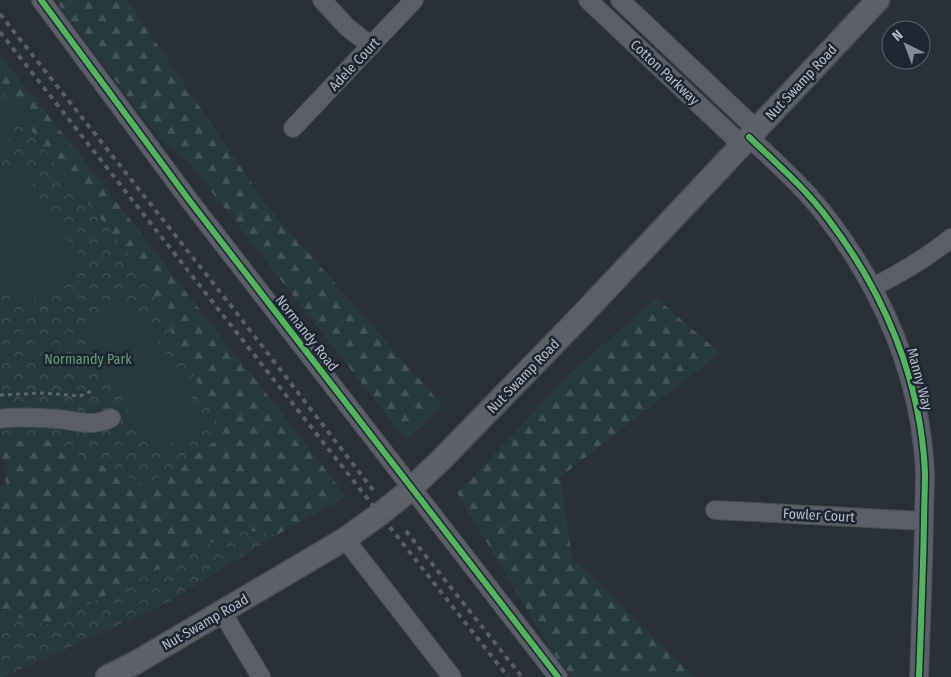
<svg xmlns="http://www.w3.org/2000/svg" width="951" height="677" font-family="'Fira Sans Condensed',sans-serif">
	<defs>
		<pattern id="forest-firs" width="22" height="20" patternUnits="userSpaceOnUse" patternTransform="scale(1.25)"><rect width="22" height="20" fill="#273a3e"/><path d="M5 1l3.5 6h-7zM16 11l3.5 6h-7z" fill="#445559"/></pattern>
		<pattern id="park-crowns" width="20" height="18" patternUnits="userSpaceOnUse" patternTransform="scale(1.25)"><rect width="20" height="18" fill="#273a3e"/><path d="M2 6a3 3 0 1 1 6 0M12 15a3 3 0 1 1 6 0" fill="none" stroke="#445559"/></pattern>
	</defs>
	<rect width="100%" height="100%" fill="#2a3038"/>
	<path fill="url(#forest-firs)" d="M55,0h72l141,207 174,198 -36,35 -219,-280 -28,-21z
		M0,56c63,76 123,154 183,232 54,70 111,138 163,209l-69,38 -38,-6 -192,96 -47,-12v-127l6,-1 -1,-14 5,-1 -10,-14v-15l52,-1v12l23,1 71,32 -4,-215 -98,-121 -44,-65z
		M656,298l64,55 -160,124 12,81 123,119h-123l-16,-19 -99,-165 111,-117z"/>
	<path fill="url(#park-crowns)" d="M0,84l44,65 98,121 82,166 -78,49 -71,-32 -23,-1v-12l-52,1z
		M239,529l38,6 -111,68 -162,74h-4v-64l47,12z"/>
	<path fill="#273a3e" d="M16,107l-9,30 9,14 -16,11v-44z
		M19,166l65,99 -64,42 -20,-30v-99z
		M121,305l11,1 8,7 60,98 1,6 -5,10 -26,17 -10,3 -6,-1 -8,-8 -60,-97c-2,-19 20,-29 35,-36z"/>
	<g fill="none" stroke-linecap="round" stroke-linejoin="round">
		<defs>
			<path id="minor" d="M41,0l148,200 369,477
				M322,0l25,27 24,19
				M588,0l154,145
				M620,0l136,129
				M293,128l121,-128
				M749,137c27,26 57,52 79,82 56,73 93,161 97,254 0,16 -1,33 -1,49 -1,52 -3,103 -5,155
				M873,287c28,-14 54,-29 78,-49
				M0,419c17,-3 39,-1 56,0 20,1 36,9 55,-1
				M715,510l209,11
				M345,539l107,138
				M222,612l39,65"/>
			<path id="major" d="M107,677l28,-14 210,-124 35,-25 25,-20 36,-34 141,-145 296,-315"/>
		</defs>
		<use href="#minor" stroke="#484c53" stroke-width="20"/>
		<use href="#major" stroke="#484c55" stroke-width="25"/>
		<path stroke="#5d636a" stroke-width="3" stroke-dasharray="4 4" stroke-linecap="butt" d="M0,395l43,-2 37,3 14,-6"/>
		<use href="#minor" stroke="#5a5e66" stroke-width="18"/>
		<use href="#major" stroke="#5c6168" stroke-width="22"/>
		<path stroke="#595d64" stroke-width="4" stroke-dasharray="5 5" stroke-linecap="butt" d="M0,14l232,293 141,183
			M0,32l508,645
			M406,531l116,146"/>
		<defs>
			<path id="cycleway" d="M41,0l148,200 369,477
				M749,137c27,26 57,52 79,82 56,73 93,161 97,254 0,16 -1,33 -1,49 -1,52 -3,103 -5,155"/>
		</defs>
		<use href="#cycleway" stroke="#1d2633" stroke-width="9"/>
		<use href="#cycleway" stroke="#56b35d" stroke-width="6"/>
	</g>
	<g text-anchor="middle" stroke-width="5" stroke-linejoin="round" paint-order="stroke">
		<g font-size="14" fill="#b4bcc9" stroke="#1d2633">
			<text transform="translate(354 64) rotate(-47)" y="5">Adele Court</text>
			<text transform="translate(665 72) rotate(43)" y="5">Cotton Parkway</text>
			<text transform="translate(801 82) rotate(-47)" y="5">Nut Swamp Road</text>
			<text transform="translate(307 333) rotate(52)" y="5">Normandy Road</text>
			<text transform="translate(523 376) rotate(-46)" y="5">Nut Swamp Road</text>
			<text transform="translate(920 379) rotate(75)" y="5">Manny Way</text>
			<text transform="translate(819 515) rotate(3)" y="5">Fowler Court</text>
			<text transform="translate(205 622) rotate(-30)" y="5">Nut Swamp Road</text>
		</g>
		<g font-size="14" fill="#6b9a76" stroke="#1d2633">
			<text x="88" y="364">Normandy Park</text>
		</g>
	</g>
	<g transform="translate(906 45) rotate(318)"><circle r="24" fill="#1d2633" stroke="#59626f"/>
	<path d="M0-4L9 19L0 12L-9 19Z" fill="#848b96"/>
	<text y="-8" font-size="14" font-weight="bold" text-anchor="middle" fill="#b4bcc9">N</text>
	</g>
</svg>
